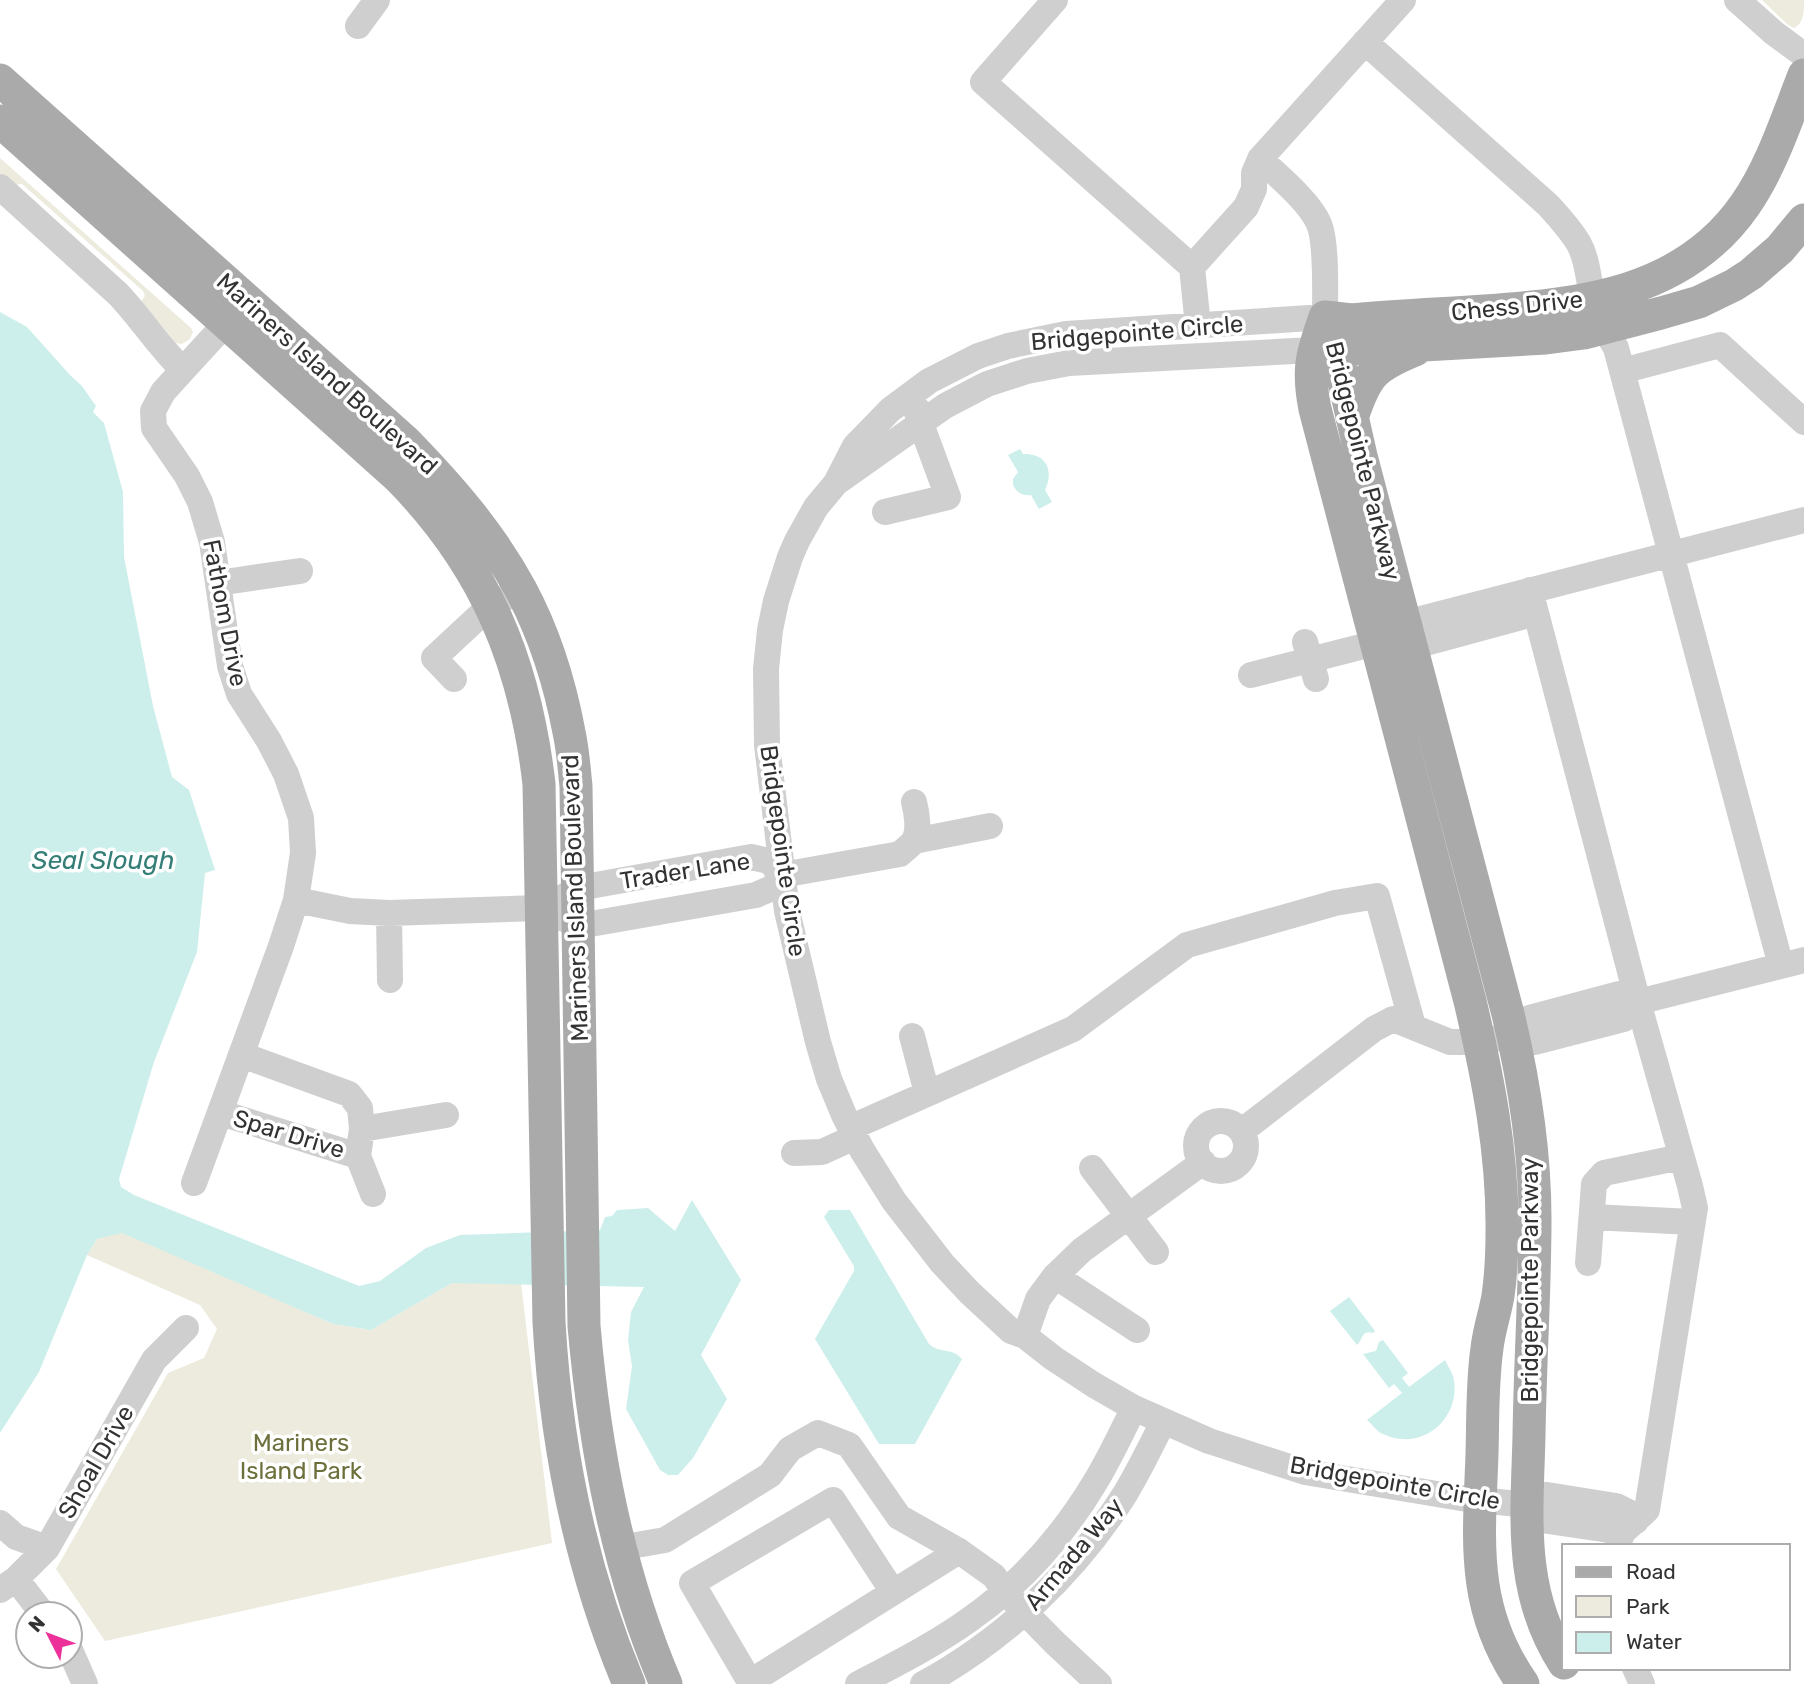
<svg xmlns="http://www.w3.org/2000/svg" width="1804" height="1684" font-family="Rubik,sans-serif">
	<rect width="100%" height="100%" fill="#fff"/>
	<path fill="#ecebdd" d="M1762,0h42c0,12 0,23 -10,28l-6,-3z
		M0,158l191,170 2,4 -3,7 -8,5 -6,-1 -34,-41v-2l3,-4 -2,-5 -121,-107h-3l-4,2 -15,-13z
		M122,1232l211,92 38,6 81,-47h69l31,260 -447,98 -49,-72 112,-196 36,-15 13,-29 -17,-24 -113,-50 10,-16z"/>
	<path fill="#ccefeb" d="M0,312l27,15 43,48 12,11 14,20 -3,6 11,11 19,69 1,65 29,149 19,71 17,13 26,80 -10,3 -8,79 -43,110 -35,117 2,8 13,8 225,91 21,-5 46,-33 34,-13 140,-5 5,-13 7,-1 5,-6 31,-2 27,23 17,-31 49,80 -40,75 26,44 -34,59 -15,17h-10l-8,-5 -34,-61 6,-43 -4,-26 3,-28 13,-25 -192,-4 -81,47 -38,-6 -211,-91 -25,6 -10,16 -48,117 -39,61z
		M1020,449l3,5c24,-1 31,17 22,36l7,12 -13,7 -8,-14c-9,1 -14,-2 -18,-10v-6l5,-7 -10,-17z
		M829,1210h21l79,134c11,10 23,3 33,15l-47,85h-36l-64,-105 39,-68v-5l-30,-49z
		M1349,1297l26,34 -2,2c-12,-4 -10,7 -16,12l-27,-34z
		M1383,1340l25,33 -6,5 7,9 36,-27c3,7 8,13 9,20 6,40 -33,72 -71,54 -6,-2 -11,-10 -16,-14l35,-27 -8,-9 -5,4 -26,-34 13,-3 3,-9z"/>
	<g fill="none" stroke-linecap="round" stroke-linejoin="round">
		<path stroke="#cfcfcf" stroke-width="26" d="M1055,0l-72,82 209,185 6,59
			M1737,0l37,33 30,22
			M358,26l19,-26
			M1365,42l183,163c11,12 23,25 31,39 9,16 9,36 14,54 5,18 13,34 23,50l165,618
			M0,187l118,107c23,24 41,53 65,76l-20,22 -10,19 1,17 33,48 13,26 12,40 18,124 9,28 30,47 17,33 15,44 2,35 -7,47 -15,46 -87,237
			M1192,267l54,-60 8,-18v-16l6,-14 143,-159
			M1313,350l-244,13 -42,8 -40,13 -42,22 -109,77 -20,24 -19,34 -7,16 -14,44 -6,29 -4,39 1,76 20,166 31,131 11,37 15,36 18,35 32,51 48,62 27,29 42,39 14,5 28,22 41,27 40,23 75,33 96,31 156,26 66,7
			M183,370l56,-61
			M1622,371l98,-26 84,77
			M837,481l18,-35 35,-36 39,-29 49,-25 30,-10 58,-12 259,-17c0,-23 2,-74 -6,-93 -9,-22 -41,-48 -59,-65
			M885,512l63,-15 -31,-84 1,-3
			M218,583l82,-12
			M1530,590l108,412 52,184 5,22 -48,302 -24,22 -6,14
			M1305,642l11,37
			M1392,645l19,2 125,-34
			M1251,675l125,-32 29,-20 399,-103
			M454,679l-20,-21 57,-53 30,-15
			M914,841l76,-15
			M782,875l118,-21c4,-4 10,-8 13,-12 7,-10 4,-29 1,-40
			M561,898l18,-10 172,-31 18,4 13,14
			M296,900l54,11 39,2 152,-5 38,18 177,-31 16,-7 10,-13
			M389,913l1,67
			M1513,1035c7,6 13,7 22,7l89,-23 14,-17 166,-42
			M912,1036l15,57
			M221,1113l137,43 4,-27 -2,-21 -11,-14 -107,-39
			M1196 1146a25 25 0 1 1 50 0a25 25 0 1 1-50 0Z
			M850,1128l223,-99 114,-84 148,-42 42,-7 36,130
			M362,1129l84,-14
			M1242,1131l132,-102 19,-10 57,23h30l33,-7 3,-8 13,-9 90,-24 19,8
			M794,1153l28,-1 33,-15
			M358,1156l15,38
			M1092,1168l64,84
			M1592,1217l100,5
			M1588,1263l6,-79 10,-11 77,-16
			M1055,1276l82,54
			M1025,1336l13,-37 17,-23 27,-26 121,-88
			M1527,1505l12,-9 8,-1 69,11 12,6 8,9
			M1527,1505l6,8 15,8 75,11
			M0,1523l16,14 31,11
			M619,1548l46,-8 105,-65 20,-26 28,-16 31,12 50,72 60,34 35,25 11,16 50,51 44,41
			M16,1579l27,35
			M0,1590l16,-11 31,-31 107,-188 32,-32
			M893,1592l-60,-92 -141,83 58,99 209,-131
			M70,1650l15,34
			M1635,1668l7,16
			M858,1684c38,-20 76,-39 111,-64 51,-36 93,-83 125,-136 15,-24 27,-51 40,-76
			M923,1684c82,-45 152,-111 202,-190 14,-23 26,-48 38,-72"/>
		<path stroke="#aaa" stroke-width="33" d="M0,80l405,361c44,45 86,93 116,149 23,43 39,94 48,142 4,18 5,36 7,54l8,540c11,123 33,243 82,358
			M0,121l398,356c87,88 127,185 141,307l10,538c7,124 32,248 80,362
			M1325,317c-13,37 -18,52 -10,92l155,592c18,77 33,152 32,231 0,21 -1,43 -4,64 -3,17 -9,34 -11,52 -5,35 -4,71 -5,106 -3,87 -12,154 41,230
			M1325,317l12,33 24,106 147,558c16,67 27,135 27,205 0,72 -5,145 -6,217 -2,80 -11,156 35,227
			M1325,317l27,3c44,-4 89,-6 133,-9 98,-7 199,-18 260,-106 27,-39 42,-87 59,-130
			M1316,350l37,-1 193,-11 38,-5 77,-20 38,-11 35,-17 17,-11 29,-25 24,-29
			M1352,418c14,-43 21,-51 63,-68"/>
	</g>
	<g text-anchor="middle" stroke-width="7" stroke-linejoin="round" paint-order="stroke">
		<g font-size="24" fill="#323232" stroke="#fff">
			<text transform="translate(1517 306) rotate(-6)" y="8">Chess Drive</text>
			<text transform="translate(1137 333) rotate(-5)" y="8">Bridgepointe Circle</text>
			<text transform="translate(327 374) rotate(42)" y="8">Mariners Island Boulevard</text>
			<text transform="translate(1363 461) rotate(76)" y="8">Bridgepointe Parkway</text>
			<text transform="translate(225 613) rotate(79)" y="8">Fathom Drive</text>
			<text transform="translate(783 851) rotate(82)" y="8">Bridgepointe Circle</text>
			<text transform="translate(685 871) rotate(-9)" y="8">Trader Lane</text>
			<text transform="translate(575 898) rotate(-92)" y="8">Mariners Island Boulevard</text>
			<text transform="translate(289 1134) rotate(17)" y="8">Spar Drive</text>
			<text transform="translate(1530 1280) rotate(-90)" y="8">Bridgepointe Parkway</text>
			<text transform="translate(96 1462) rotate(-60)" y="8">Shoal Drive</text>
			<text transform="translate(1395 1483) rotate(10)" y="8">Bridgepointe Circle</text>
			<text transform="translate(1074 1554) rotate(-50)" y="8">Armada Way</text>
		</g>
		<g font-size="24" fill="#6e703c" stroke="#fff">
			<text x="301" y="1451">Mariners<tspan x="301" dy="28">Island Park</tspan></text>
		</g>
		<g font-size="26" font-style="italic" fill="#337e76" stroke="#fff">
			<text x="103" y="869">Seal Slough</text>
		</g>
	</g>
	<rect x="1562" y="1544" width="228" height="126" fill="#ffffff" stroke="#adadad" stroke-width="2"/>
	<rect x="1576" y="1567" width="35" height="10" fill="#aaaaaa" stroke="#adadad" stroke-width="2"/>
	<text x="1626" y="1579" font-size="21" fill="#323232">Road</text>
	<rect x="1576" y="1596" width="35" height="21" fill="#ecebdd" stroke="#adadad" stroke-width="2"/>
	<text x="1626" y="1614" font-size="21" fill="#323232">Park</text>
	<rect x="1576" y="1632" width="35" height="21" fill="#ccefeb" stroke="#adadad" stroke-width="2"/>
	<text x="1626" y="1649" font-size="21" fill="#323232">Water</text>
	<g transform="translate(49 1635) rotate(312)"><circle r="33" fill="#ffffff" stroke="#adadad" stroke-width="2"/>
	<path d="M0-5L12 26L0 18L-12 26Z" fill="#ec319b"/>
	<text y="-10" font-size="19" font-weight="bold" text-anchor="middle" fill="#323232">N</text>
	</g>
</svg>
